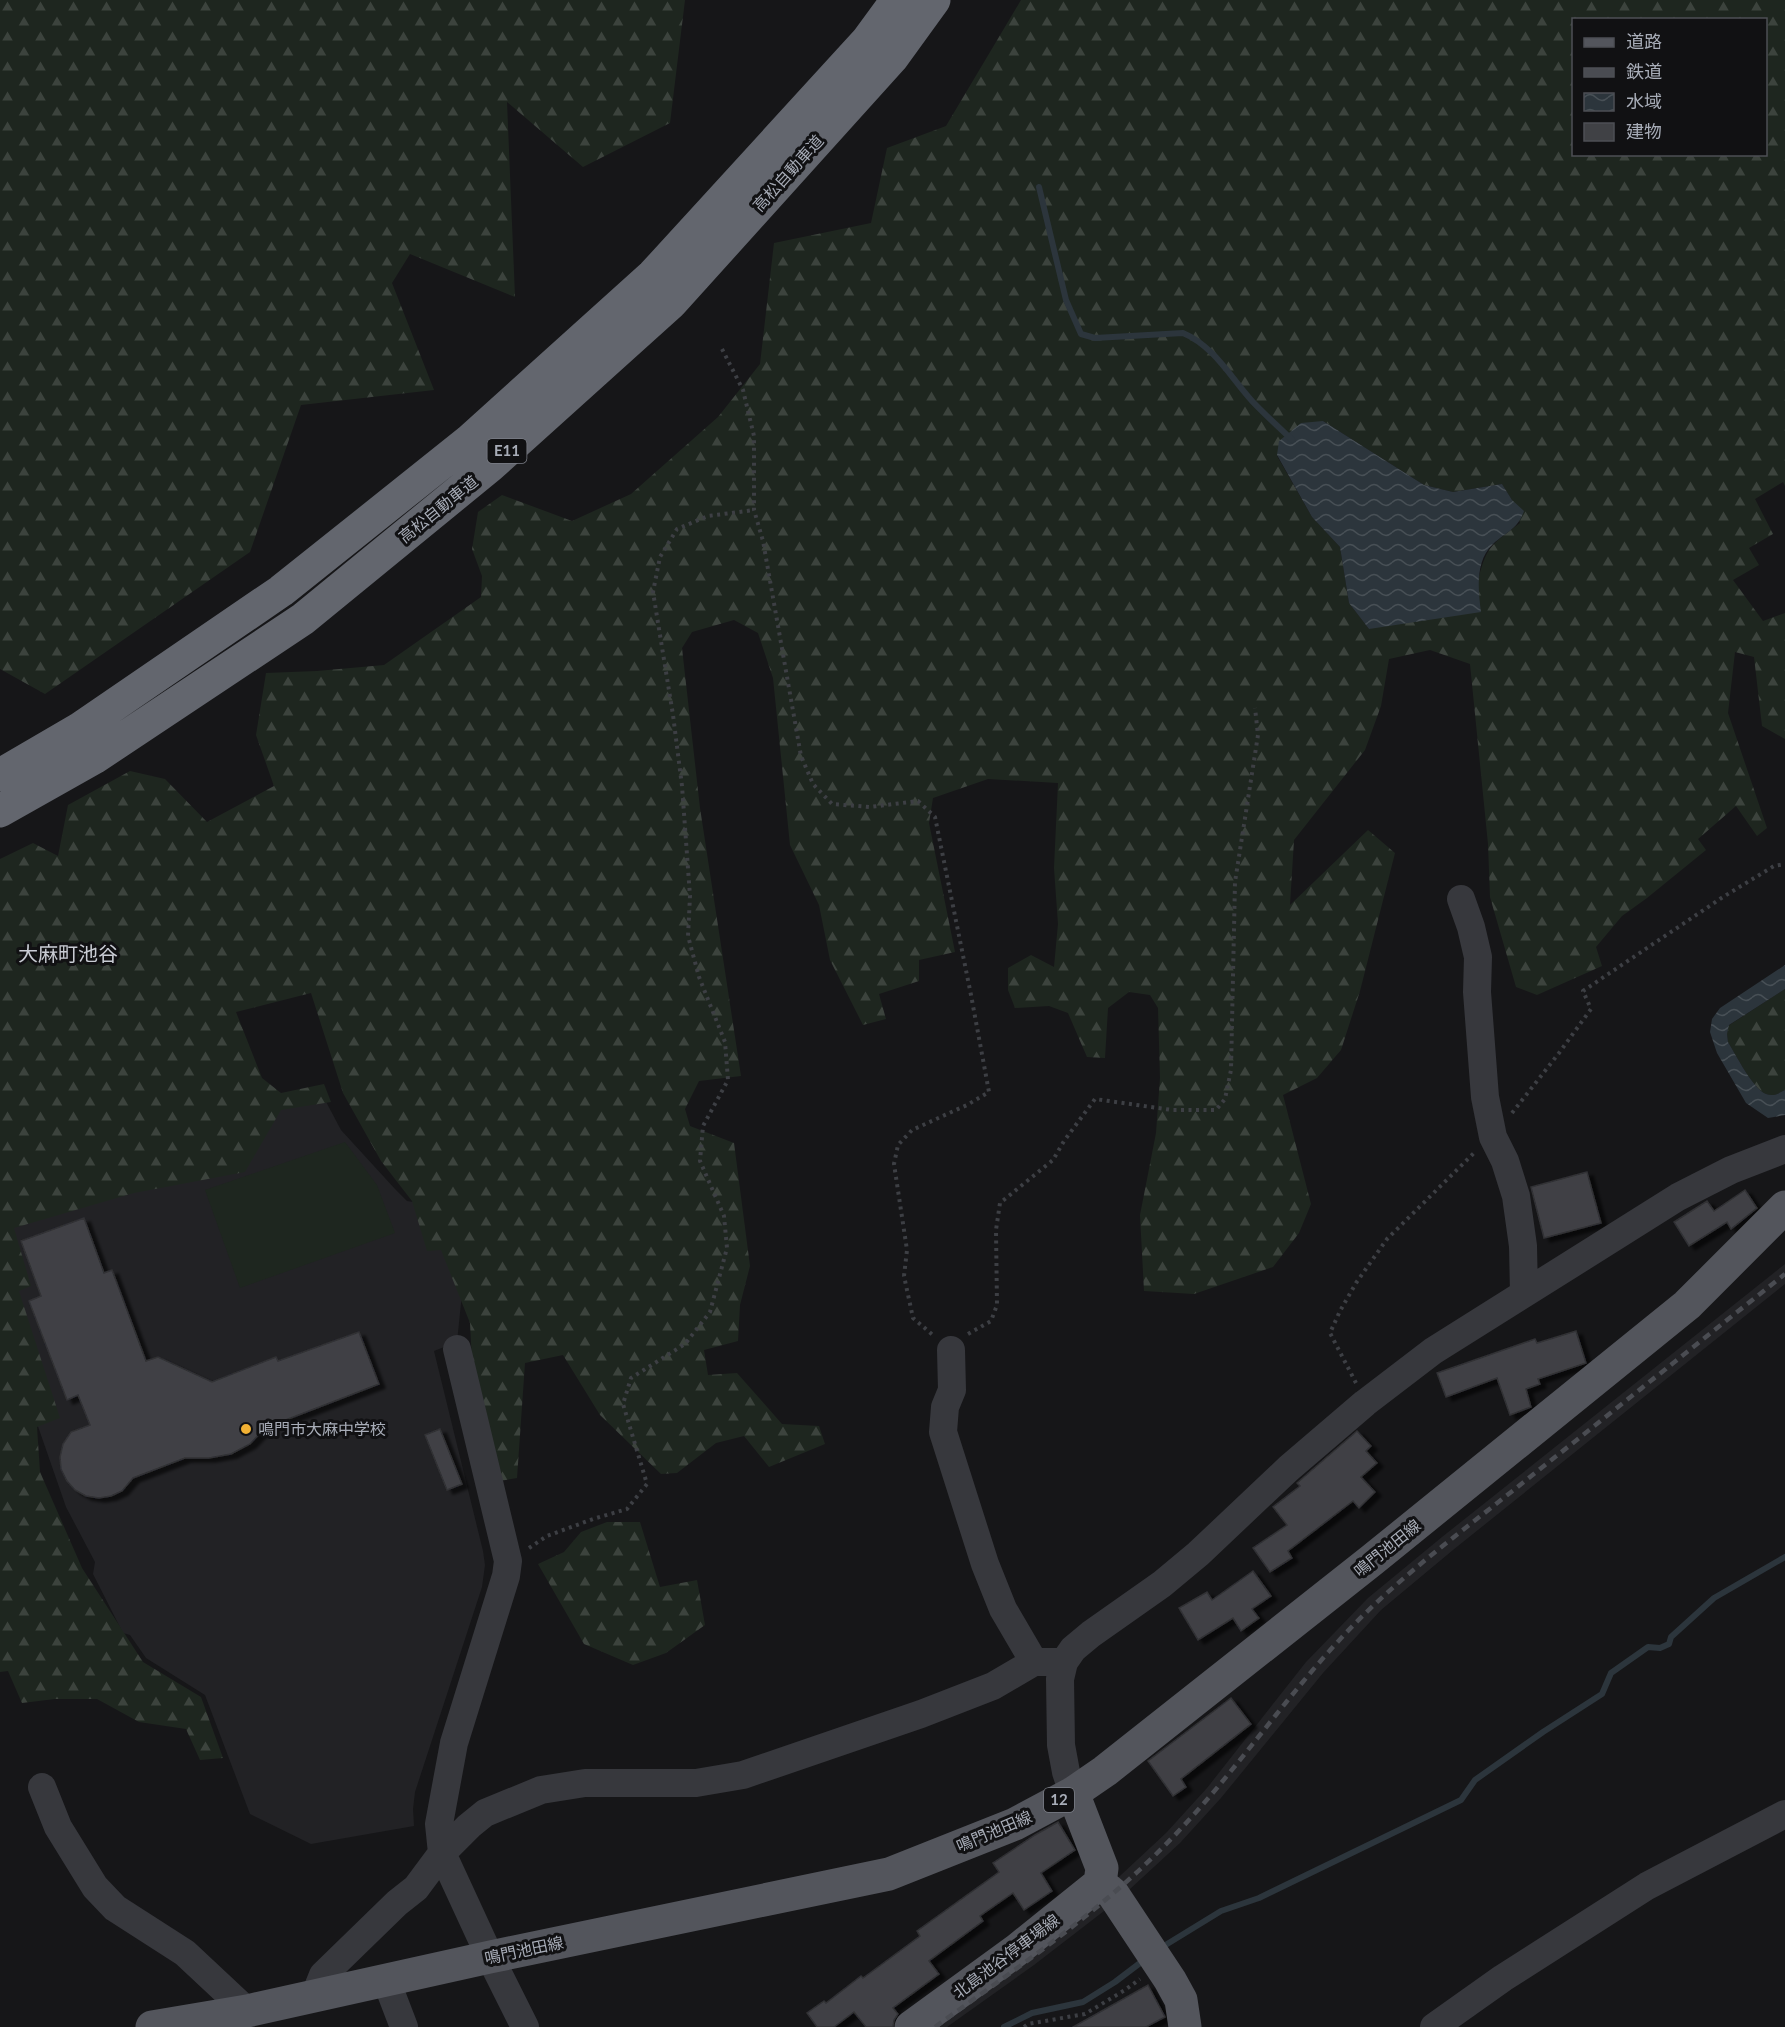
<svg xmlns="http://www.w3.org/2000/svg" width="1785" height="2027" font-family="Lato,'Noto Sans JP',sans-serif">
	<defs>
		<pattern id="forest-firs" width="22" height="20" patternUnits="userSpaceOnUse" patternTransform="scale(1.5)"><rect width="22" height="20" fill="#1e261f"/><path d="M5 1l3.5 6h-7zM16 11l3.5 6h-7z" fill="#3c433d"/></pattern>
		<pattern id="water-waves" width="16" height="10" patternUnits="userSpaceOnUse" patternTransform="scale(1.5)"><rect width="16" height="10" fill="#2c353c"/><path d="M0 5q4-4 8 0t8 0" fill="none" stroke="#485056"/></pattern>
		<filter id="shadow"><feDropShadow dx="6" dy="4" stdDeviation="1.5" flood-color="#0009"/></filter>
	</defs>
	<rect width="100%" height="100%" fill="#161618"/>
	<path fill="#222225" d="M324,1098l17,32 54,59 12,12 12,2 44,81 -6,58 -23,9 49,200 2,14 -3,22 -67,205 -2,17 1,17 -103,18 -61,-30 -45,-119 -59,-37 -16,-23 -7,-2 -30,-59 2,-12 -29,-55 -66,-190v-163l240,-45z
		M1785,1264v20l-332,266 -72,60 -58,63 -102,125 -41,45 -63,58 -83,64 -87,62h-27l187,-139 59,-55 41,-45 99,-126 62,-64 74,-61z"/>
	<path fill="#1e261f" d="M345,1142l32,43 18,48 -155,55 -35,-98z"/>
	<path fill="url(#forest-firs)" fill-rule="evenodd" d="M0,0h685l-15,123 -87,44 -76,-65 8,195 -105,-43 -18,29 42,107 -133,15 -51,147 -205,142 -45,-25z
		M1021,0h764v486l-2,-4 -28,17 18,35 -24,14 10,17 -26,15 30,41 22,-8v126l-23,-13 -8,-69 -19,-5 -7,61 39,115 -10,8 -21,-30 -38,33 8,11 -59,48 -25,18 -26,31 6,19 -65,29 -21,-8 -26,-90 -2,-53 -18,-180 -40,-14 -41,9 -8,47 -16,44 -71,90 -4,65 78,-75 27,23 -35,138 -19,59 -24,28 -34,17 28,109 -12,29 -26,34 -79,27 -50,-3 -4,-76 16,-82 4,-55 -2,-70 -8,-13 -21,-3 -21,16 -3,50 -18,-1 -19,-44 -19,-7 -34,2 -7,-18v-22l23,-13 23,12 4,-43 -4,-56 4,-85 -70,-4 -55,19 -4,25 26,129 -36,8v21l-40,13 7,25 -23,6 -33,-65 -11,-55 -29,-60 -17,-167 -15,-45 -24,-13 -42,12 -10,16 18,160 41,268 -42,5 -14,28 5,17 44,17 16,123 -10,39 -2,36 -34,9 4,25 29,-2 45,51 37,2 6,18 -56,23 -25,-31 -28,7 -39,30 -16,1 -61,-59 -37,-60 -38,8 -8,115 -17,3 -28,-120 -2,-38 -29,-73 -14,1 -15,-50 -31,-40 -38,-68 -32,-100 -75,19 26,66 19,15 43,-9 7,18 -50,8 -36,62 -111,21 -120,35 17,58 -12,5 41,127 -23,9 3,45 42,96 61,94 58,35 22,61 -23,2 -14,-31 -47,-7 -42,-23h-42l-33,4 -14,-32 -8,1v-813l33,-16 25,13 10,-51 62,-34 35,8 42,43 67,-36 -18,-51 10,-62 51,-2 67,-6 97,-68 1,-21 -10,-27 6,-37 24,-17 70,26 59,-27 87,-77 42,-53 14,-121 97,-20 16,-75 59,-22zM1574,20h192v134h-192zM1323,421l101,64 29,7 49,-8 10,16 8,23c-30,23 -34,23 -43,62l-108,44 -20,-26 -9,-56 -28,-30 -35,-61z
		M1785,989v101c-6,3 -11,7 -19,4 -13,-5 -30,-39 -38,-52l-1,-8 1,-8z
		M607,1522h33l20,65 37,-7 8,45 -39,28 -33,12 -49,-21 -46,-80 26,-12 17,-20z"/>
	<path fill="url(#water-waves)" d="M1323,421l101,64 29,7 49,-8 10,16 12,11c-6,18 -18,21 -31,33 -18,17 -15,46 -12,68l-112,17 -20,-26 -9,-56 -28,-30 -35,-62 2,-14 22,-18z
		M1785,965v24l-56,36 -2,9 1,8c8,13 25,47 38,52 8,3 13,-1 19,-4v25l-17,3 -22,-15 -29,-50 -7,-21 2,-13 8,-11z"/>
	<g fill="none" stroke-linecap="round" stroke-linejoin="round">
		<path stroke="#2c353c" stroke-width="6" d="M1039,187l27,113 15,34 14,4 88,-5c31,13 48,45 69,68 13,14 27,26 40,39
			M1159,1949l62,-38 38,-13 202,-98 14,-20 68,-48 59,-38 9,-21 37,-26 12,1 9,-4 2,-7 43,-39 71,-41
			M1004,2027l28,-14 51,-11 32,-20 29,-22"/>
	</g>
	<path fill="#404145" stroke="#303034" stroke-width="1.5" filter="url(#shadow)" d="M1587,1172l14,51 -57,15 -13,-51z
		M1745,1190l12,18 -26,21 -4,-7 -38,24 -15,-24 33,-21 7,10z
		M84,1218l20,55 8,-3 34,91 12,-4 54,25 64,-25 2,4 81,-29 20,52 -114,44 -15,16 -19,10 -22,4h-24l-52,20 -11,13 -11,5 -12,2 -13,-2 -11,-6 -8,-9 -6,-12 -1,-12 3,-13 8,-12 19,-7 -12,-30 -11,5 -38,-99 12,-5 -20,-55z
		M1576,1331l10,32 -48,16 2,5 -14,5 5,18 -21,8 -13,-37 -51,19 -9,-24 98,-34 2,4z
		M440,1429l22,55 -15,6 -22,-55z
		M1357,1431l14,15 -5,5 11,12 -16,14 14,15 -16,16 -6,-7 -65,50 4,7 -22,14 -17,-24 34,-23 -14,-18 27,-21 -3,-3z
		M1253,1571l18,25 -19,13 7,9 -18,13 -8,-13 -35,22 -19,-32 28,-16 5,8z
		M1231,1698l20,26 -70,55 5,8 -13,9 -25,-35z
		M1058,1822l17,28 -34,23 11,18 -28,19 -11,-17 -33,23 3,5 -54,40 10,13 -46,34 5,6 -4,6 -1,7h-27l-12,-15 -20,15h-17l-10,-14 17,-12 2,2 35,-27 2,2 57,-42 -3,-5 82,-59 -6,-9 42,-28z
		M1148,1985l17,32 -19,10h-73z"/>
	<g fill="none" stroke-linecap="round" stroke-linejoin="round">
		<path stroke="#3d3f44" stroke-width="4" stroke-dasharray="3 4.5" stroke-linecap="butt" d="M722,349l21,41 11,46v74l9,31 38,215 12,28 19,20 38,3 48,-6 17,16 36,178 18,97 -22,13 -55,25 -14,15 -4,19 13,86 -3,26 9,42 21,18
			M1512,1113l47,-60 32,-44 -8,-18 140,-94 51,-31 11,-2
			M968,1334l23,-13 6,-16 -1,-75 4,-27 53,-43 11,-19 31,-42 77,11h44l9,-11 6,-29 4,-188 23,-147 -3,-27
			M1356,1383l-26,-50 10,-22 16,-28 31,-44 87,-86
			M529,1548l18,-12 46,-17 34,-10 20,-25 -24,-80 8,-26 54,-34 25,-32 17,-64 -3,-32 -24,-55 3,-35 25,-46 -3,-38 -26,-65 -11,-41 2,-40 -8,-110 -9,-71 -20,-123 7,-35 17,-28 31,-13 46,-6
			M1024,2027l4,-3 57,-10 40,-24 15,-11"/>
		<path stroke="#37383d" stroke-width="28" d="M1461,899l10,28 7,30 -1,35 8,105 8,40 12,24 11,35 7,50 1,47
			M457,1349l51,212 -2,15 -52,167 -15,81 3,29 48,104 35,70
			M951,1350l1,40 -7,17 -2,25 42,132 18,45 31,53
			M42,1787l16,40 37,60 20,21 70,45 62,58
			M1073,1793l-7,-21 -5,-27 -1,-66 4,-17 9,-13 18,-15 71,-50 36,-30 91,-86 76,-65 68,-52 245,-154 53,-27 54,-21
			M386,1980l18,47
			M315,1995l8,-20 74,-72 19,-15 26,-35 27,-27 16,-13 56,-23 44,-7h111l47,-8 178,-61 72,-28 41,-24h30
			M1434,2027l69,-49 144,-92 138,-72"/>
		<path stroke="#53555c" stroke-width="33" d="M1100,1883l13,11 57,86 11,20 4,27
			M152,2027l95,-16 243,-54 399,-83 126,-50 58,-31 32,-22 267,-211 315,-255 98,-98
			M911,2027l107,-78 82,-66 2,-15 -29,-75"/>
		<path stroke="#63666e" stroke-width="33" d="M0,775l79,-46 202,-138 188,-150 184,-166 214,-234 30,-41
			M0,811l94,-53 209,-139 187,-153 181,-163 221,-245 42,-58"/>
		<path stroke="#4a4c52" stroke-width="4.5" stroke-dasharray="8 6" stroke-linecap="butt" d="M935,2027c82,-59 167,-116 237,-189 72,-74 127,-163 203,-234 47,-44 100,-83 150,-123 87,-69 173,-138 260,-207"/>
	</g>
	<circle fill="#f2b134" stroke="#111113" stroke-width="2" cx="246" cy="1429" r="6"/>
	<g text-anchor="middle" stroke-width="6" stroke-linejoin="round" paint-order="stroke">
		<g fill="#111113" stroke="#7b7e86" stroke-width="1.5">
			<rect x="487.5" y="439" width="39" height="24" rx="4.5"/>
			<rect x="1044" y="1788" width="30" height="24" rx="4.5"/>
		</g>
		<g font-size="15" font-weight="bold" fill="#a8adb8">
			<text x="507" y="456">E11</text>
			<text x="1059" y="1805">12</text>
		</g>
		<g font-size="16" fill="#a8adb8" stroke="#111113">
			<text transform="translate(788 173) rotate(-48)" y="6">高松自動車道</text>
			<text transform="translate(438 509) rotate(-39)" y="6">高松自動車道</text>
			<text transform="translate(1387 1548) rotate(-39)" y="6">鳴門池田線</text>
			<text transform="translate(994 1831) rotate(-23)" y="6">鳴門池田線</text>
			<text transform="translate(524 1950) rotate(-12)" y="6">鳴門池田線</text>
			<text transform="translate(1006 1956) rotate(-37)" y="6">北島池谷停車場線</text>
		</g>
		<g font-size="16" fill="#a8adb8" stroke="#111113" text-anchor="start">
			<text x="258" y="1435">鳴門市大麻中学校</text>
		</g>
		<g font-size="20" fill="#c9ccd4" stroke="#111113">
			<text x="68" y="961">大麻町池谷</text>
		</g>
	</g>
	<rect x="1572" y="18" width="195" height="138" fill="#111113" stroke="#4d4f55" stroke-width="1.5"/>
	<rect x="1584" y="38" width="30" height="9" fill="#53555c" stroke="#4d4f55" stroke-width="1.5"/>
	<text x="1626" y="48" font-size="18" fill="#a8adb8">道路</text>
	<rect x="1584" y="68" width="30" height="9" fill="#4a4c52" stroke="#4d4f55" stroke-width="1.5"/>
	<text x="1626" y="78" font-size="18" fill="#a8adb8">鉄道</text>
	<rect x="1584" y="93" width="30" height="18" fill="url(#water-waves)" stroke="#4d4f55" stroke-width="1.5"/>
	<text x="1626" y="108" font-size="18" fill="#a8adb8">水域</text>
	<rect x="1584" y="123" width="30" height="18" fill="#404145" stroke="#4d4f55" stroke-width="1.5"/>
	<text x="1626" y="138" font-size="18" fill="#a8adb8">建物</text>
</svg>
